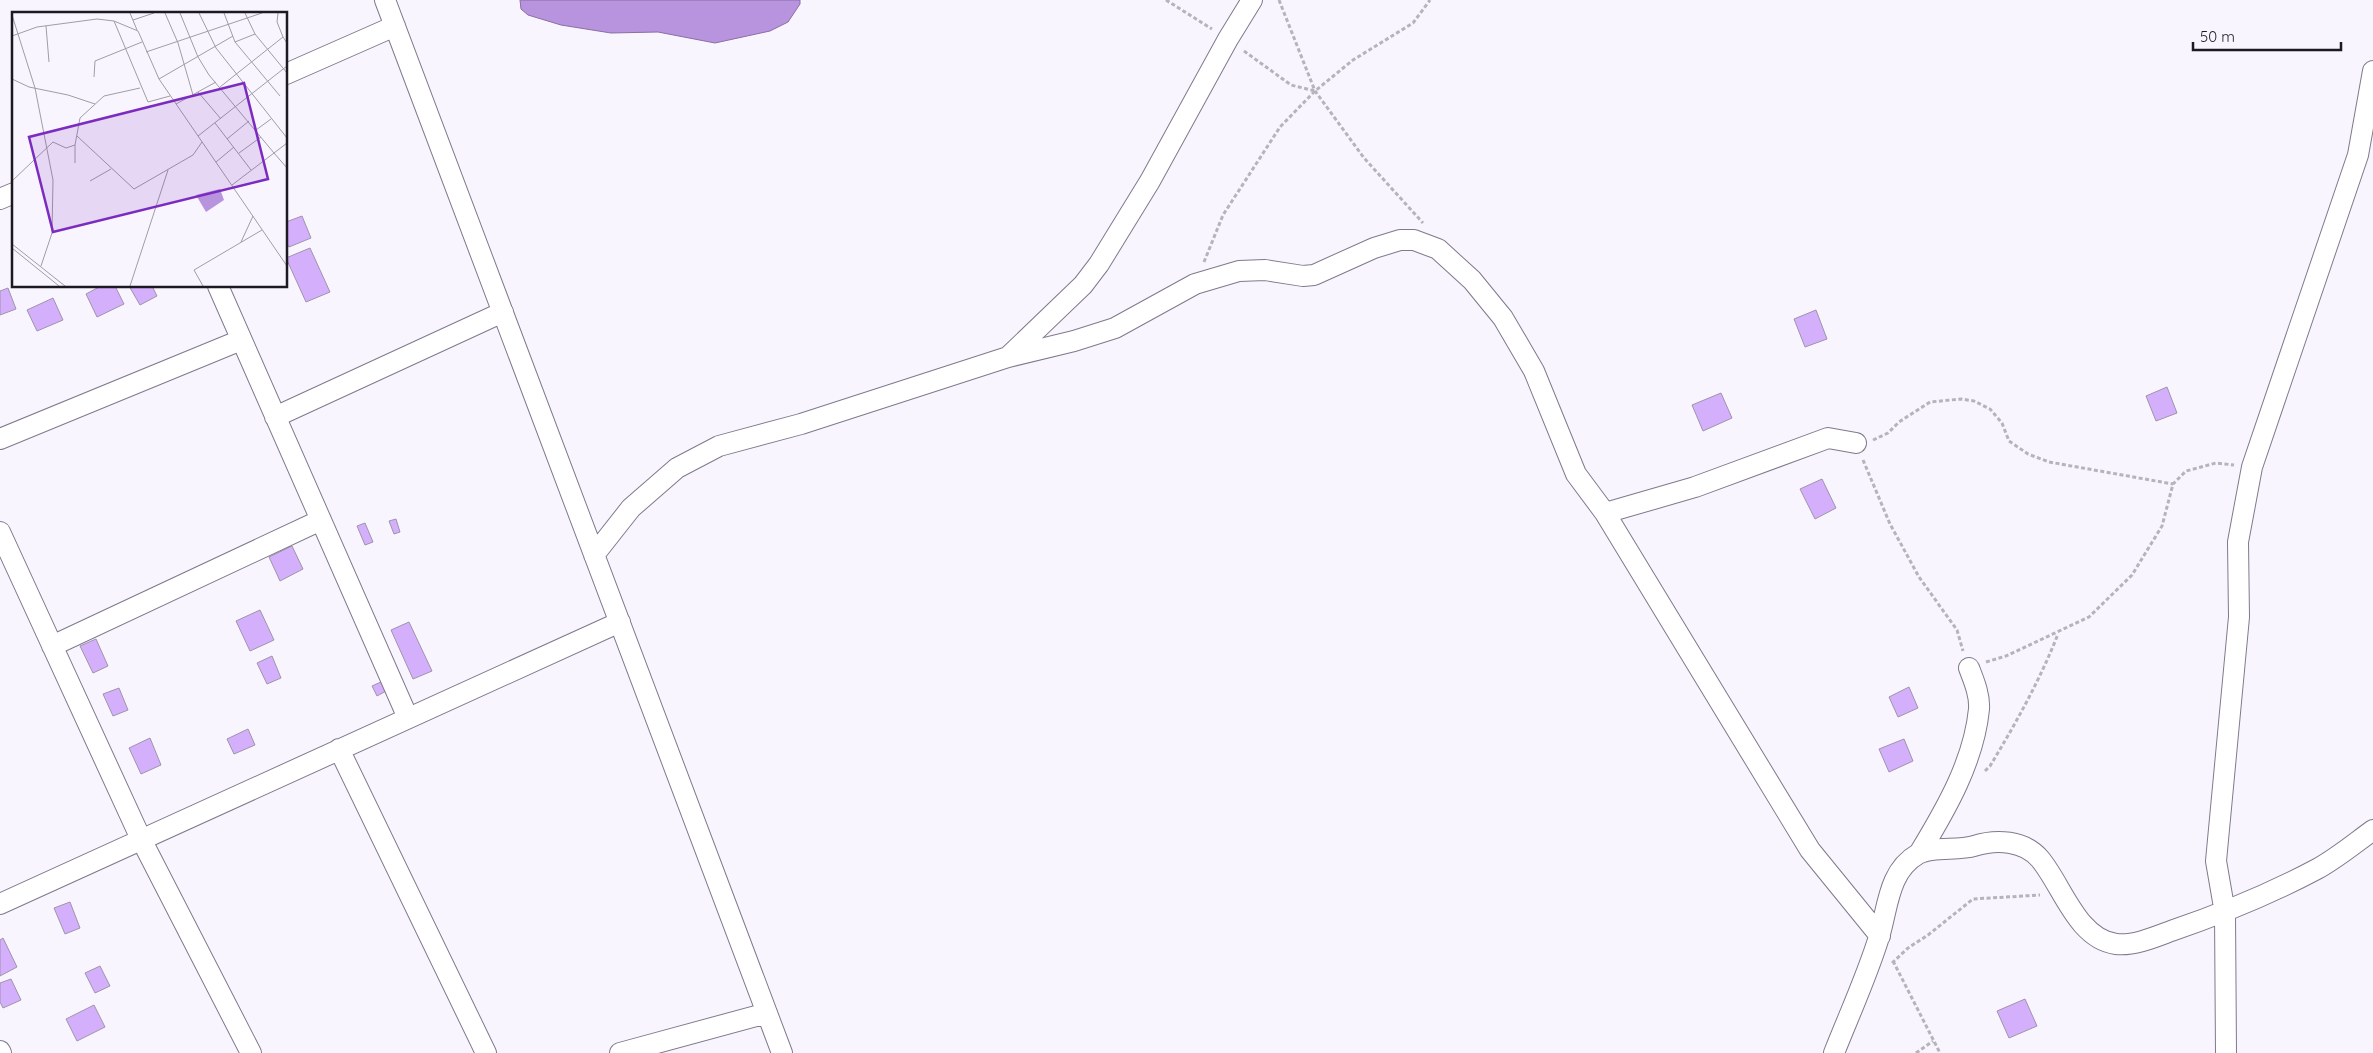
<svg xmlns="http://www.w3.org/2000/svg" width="2373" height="1053" font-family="Quicksand,sans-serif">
	<rect width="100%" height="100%" fill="#f9f5fe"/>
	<path fill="#b893de" stroke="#8a6ea5" d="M520,0h280v4l-12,18 -18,9 -55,12 -57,-11 -47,1 -50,-8 -33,-10 -7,-6z"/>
	<path fill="#d4affc" stroke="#9e95a9" d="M302,216l9,22 -22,9 -3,-5v-20z
		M310,248l20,44 -24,10 -20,-44z
		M101,286h14l9,18 -27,13 -11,-23z
		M129,286h23l5,10 -17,9z
		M8,288l8,21 -16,6v-24z
		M53,298l10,22 -26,11 -10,-21z
		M1816,310l11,29 -22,8 -11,-28z
		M2167,387l10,26 -21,8 -10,-25z
		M1721,393l11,25 -29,13 -11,-26z
		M1822,479l14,29 -21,11 -15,-30z
		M396,519l4,13 -6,2 -5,-13z
		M365,523l8,19 -8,3 -8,-19z
		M292,546l11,23 -23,12 -11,-24z
		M260,610l14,30 -24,11 -14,-30z
		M409,622l23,49 -19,8 -22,-49z
		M96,639l12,27 -15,7 -13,-27z
		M272,656l9,22 -14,6 -10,-21z
		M383,681l5,9 -11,6 -5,-10z
		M1909,687l9,21 -20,9 -9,-20z
		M119,688l9,22 -15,6 -10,-22z
		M248,729l7,16 -21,9 -7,-15z
		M150,738l11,27 -20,9 -12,-26z
		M1904,739l9,22 -24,11 -10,-23z
		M70,902l10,26 -15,6 -11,-26z
		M3,938l14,29 -17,9v-36z
		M100,966l10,20 -15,7 -10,-20z
		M11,979l10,21 -18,8 -3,-6v-19z
		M2025,999l12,27 -28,12 -12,-27z
		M94,1005l11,22 -28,14 -11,-22z"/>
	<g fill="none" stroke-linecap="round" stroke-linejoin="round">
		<defs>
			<path id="minor" d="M385,0l397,1053
				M286,74l109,-48
				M0,199l14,-6
				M218,286l190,432
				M1008,357l75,-72 16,-21 51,-83 78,-142 24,-39
				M275,417l228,-105
				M0,439l241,-99
				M1605,513l90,-26 133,-49 28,5
				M0,532l141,307 110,214
				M594,555l37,-47 46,-40 42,-22 82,-22 207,-67 66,-16 41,-13 80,-44 44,-13 26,-1 38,6 11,-1 60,-27 26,-8h14l24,9 34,31 31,38 31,53 42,103 29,39 205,337 70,86
				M52,646l269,-126
				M339,749l147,304
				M1920,852c26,-43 54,-91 59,-143 1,-14 -5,-28 -10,-41
				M0,904l620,-282
				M0,1051l1,2
				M620,1053l147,-40
				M1834,1053c15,-38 33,-77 45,-116 9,-29 9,-66 39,-83 14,-8 40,-3 56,-8 22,-7 50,-6 66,13 22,26 37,80 76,85 18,2 39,-7 55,-13 50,-17 99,-37 146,-62 20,-11 38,-26 56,-39
				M2226,1053l-1,-140 -9,-52 23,-244 -1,-75 14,-75 106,-312 15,-84"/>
		</defs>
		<use href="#minor" stroke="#81798c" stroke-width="22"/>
		<path stroke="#b7b3bb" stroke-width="3" stroke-dasharray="4 2.5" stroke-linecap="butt" d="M1166,0l46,29
			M1279,0l36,91 49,67 59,65
			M1244,51l47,34 24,6
			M1204,262l19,-47 57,-88 35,-36 38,-31 60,-37 17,-23
			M1873,440l15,-7 11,-11 31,-20 31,-3 13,2 16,8 12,14 7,18 19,13 21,8 124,22
			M1863,460l27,64 29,53 38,53 6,21
			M1986,662l20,-6 83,-39 43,-42 30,-49 11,-42 13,-13 30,-8 18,2
			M1985,771l5,-5c26,-43 50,-86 68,-132
			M1893,961l47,92
			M1892,963l16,-15 20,-13 45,-36 67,-4
			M1916,1053l17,-12"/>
		<use href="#minor" stroke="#fff" stroke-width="20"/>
	</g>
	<g transform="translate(12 12)">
		<rect width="275" height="275" fill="#f9f5fe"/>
		<path d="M208,177l4,11 -18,12 -10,-17z" fill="#b893de"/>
		<path fill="none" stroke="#a19da6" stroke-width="1" d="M118,1l7,17M153,1l13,30 15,52M168,1l18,44 11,18 65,78 13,-10M187,1l17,35 71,90M212,1l11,29 45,54M233,1l10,21 32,39M266,1l-1,9 6,15M0,3l23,73 18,92 -1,53 -11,33M121,8l21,-7M102,9l34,81 22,-6M34,14l3,36M0,24l25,-9 60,-8 17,2 24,10 21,48 128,187M223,30l20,-8M134,40l116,-39M82,65l1,-16 47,-19M0,67l17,8 39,8 27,9M147,67l74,-43M208,75l63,-50 4,6M186,80l23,27M164,92l40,-22M203,111l36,47M244,118l15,-11M65,124l57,53 59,-34 9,-13M186,124l89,-70M215,127l22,-18M227,141l22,-16M204,150l18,-15M63,151v-18M0,169l41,-39 13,6 9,-3 5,-27 24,-22 36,-8M78,169l21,-12M220,173l42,-32 13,15M229,230l12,-26M0,232l53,42M0,236l47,38M118,274l38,-116M191,274l-9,-16 68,-40"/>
		<path fill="#7b2cbf" fill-opacity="0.15" stroke="#7b2cbf" stroke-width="2.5" d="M232,71l24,96 -215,53 -24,-95z"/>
		<rect width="275" height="275" fill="none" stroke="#1d1921" stroke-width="2.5"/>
	</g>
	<path d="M2193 42v8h148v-8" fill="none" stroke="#1d1921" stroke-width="2.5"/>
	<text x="2200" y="42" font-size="15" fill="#1d1921" stroke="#f9f5fe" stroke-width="4" paint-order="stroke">50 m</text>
</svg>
